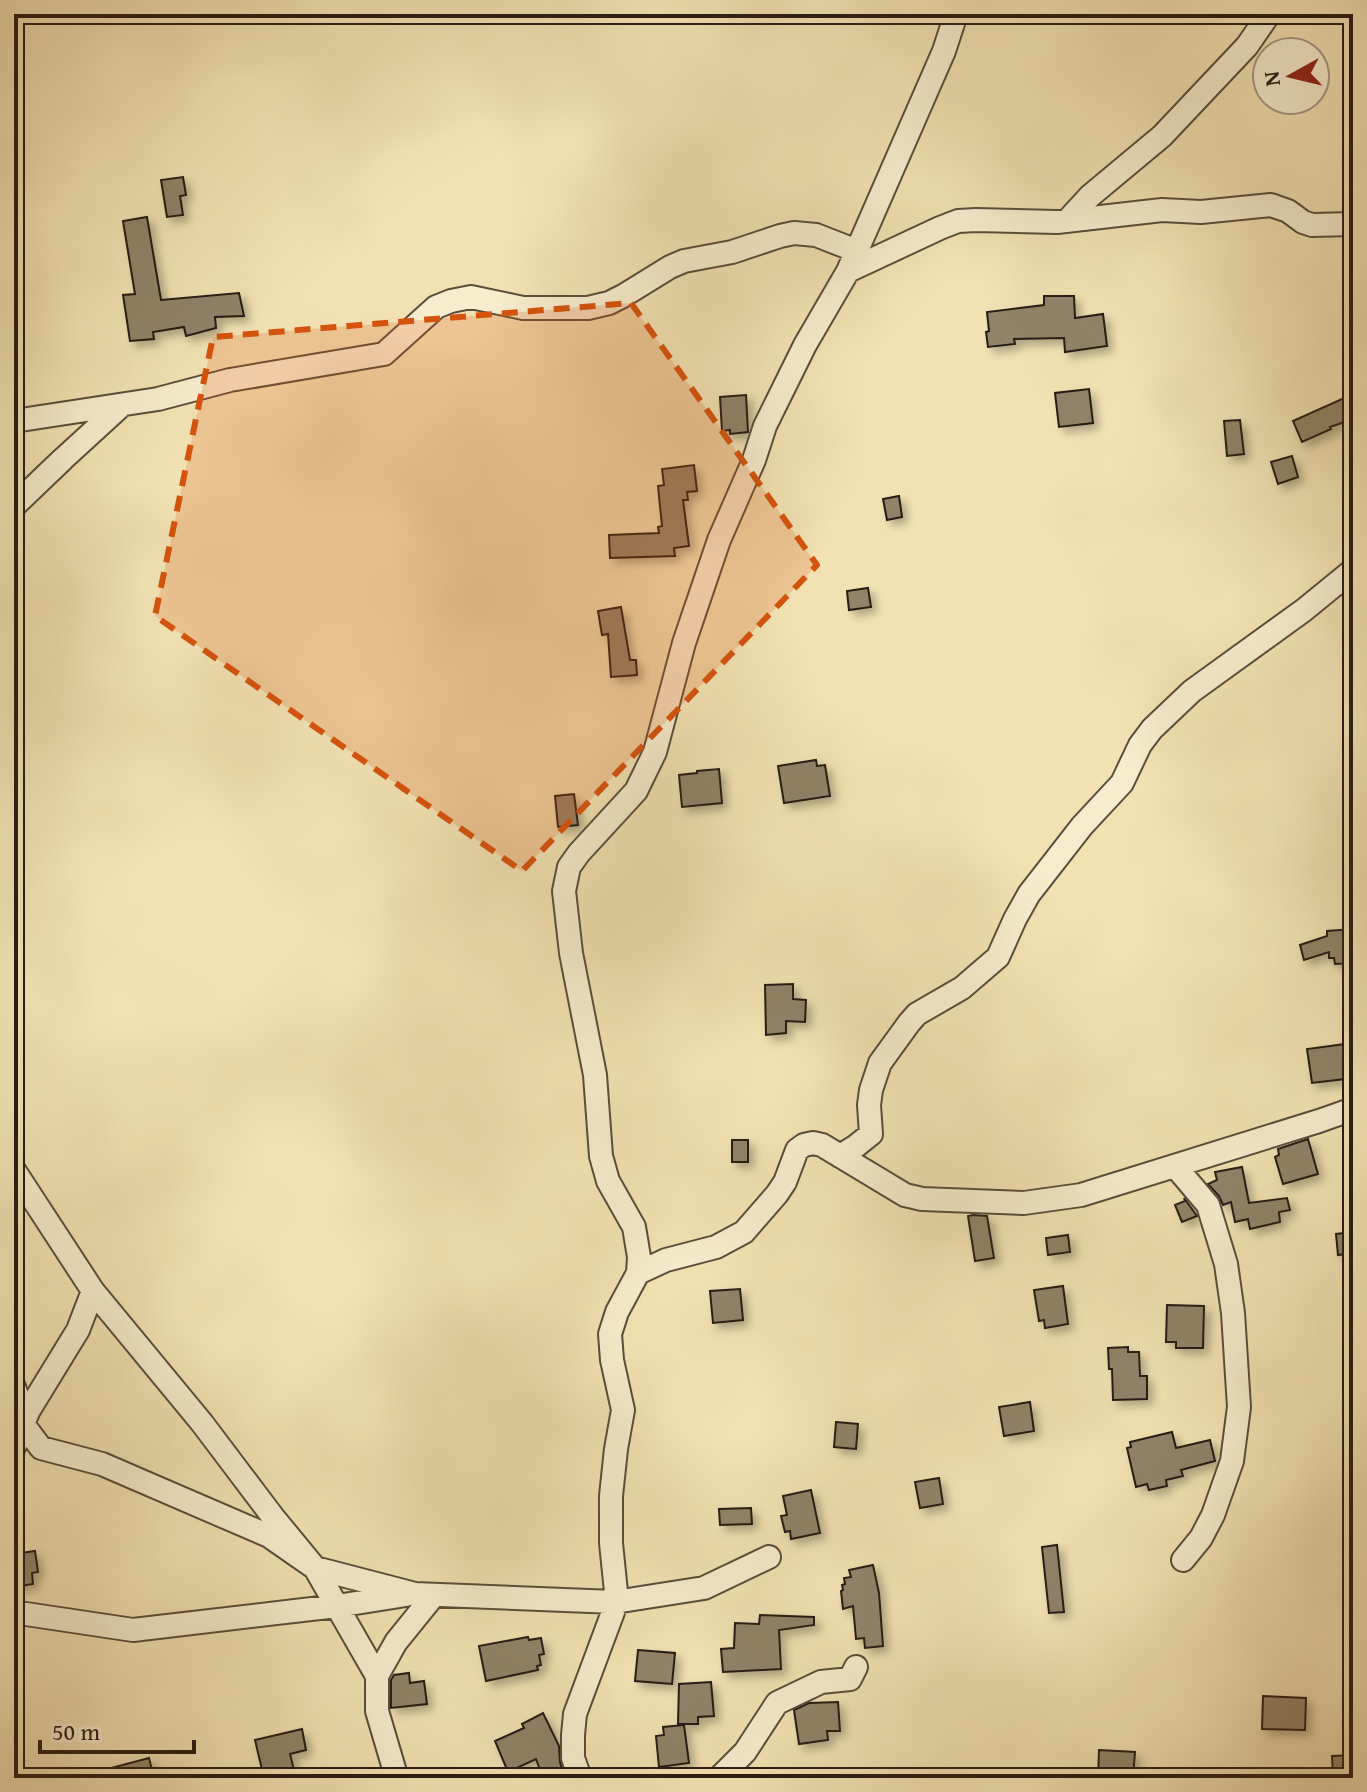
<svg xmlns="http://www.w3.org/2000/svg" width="1367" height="1792" font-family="'Gentium Book Plus',serif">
	<defs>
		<filter id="shadow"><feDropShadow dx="5.5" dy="5.5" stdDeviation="4" flood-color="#0004"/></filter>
	</defs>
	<rect width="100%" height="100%" fill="#f2e2b3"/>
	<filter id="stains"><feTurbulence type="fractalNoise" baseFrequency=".0025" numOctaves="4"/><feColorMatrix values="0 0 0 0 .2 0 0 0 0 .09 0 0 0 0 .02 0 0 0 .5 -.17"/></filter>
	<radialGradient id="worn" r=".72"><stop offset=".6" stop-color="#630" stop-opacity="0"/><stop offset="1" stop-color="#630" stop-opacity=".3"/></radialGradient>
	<path fill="#918268" stroke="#271b16" stroke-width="2" filter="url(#shadow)" d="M183,177l3,18 -6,1 3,19 -16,2 -6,-37z
		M147,217l14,83 78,-7 5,23 -29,1 1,11 -30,8 -2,-9 -31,5 1,7 -24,2 -7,-46 12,-1 -12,-73z
		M1044,296h30l1,22 28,-4 4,32 -42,6 -1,-14 -50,1 1,5 -27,3 -2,-15 3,-1 -2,-19 57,-7z
		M1089,389l4,34 -34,4 -4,-34z
		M1353,394v25l-23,8 1,2 -29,13 -9,-21z
		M746,395l2,37 -18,2v-4l-8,1 -2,-34z
		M1240,420l4,34 -17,2 -3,-35z
		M1292,456l6,21 -20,7 -7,-22z
		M694,465l3,26 -10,1 1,8h-5l6,46 -15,2 1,8 -65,2 -1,-23 50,-2 -1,-6 4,-1 -4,-40 6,-1 -2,-16z
		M899,496l3,21 -15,3 -4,-21z
		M868,588l3,19 -22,3 -2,-19z
		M621,607l9,53h6l1,15 -26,2 -3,-43 -6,1 -4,-24z
		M816,760l1,6 8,-1 5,31 -46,7 -6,-37z
		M719,769l3,34 -40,4 -3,-32 18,-2v-2z
		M574,794l4,31 -20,2 -3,-31z
		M1353,929v34l-18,1 -1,-6h-5v-6l-25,8 -4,-15 27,-9v-5z
		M793,984v15l13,1 -1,22 -19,-1v12l-20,2 -1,-50z
		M1353,1043v35l-41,5 -5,-34z
		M1308,1139l10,35 -35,10 -8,-27 4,-2 -1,-6z
		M732,1140h16v22h-16z
		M1242,1167l7,36 38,-5 3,12 -11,2 1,10 -30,7 -2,-10 -13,3 -4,-20 -8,3 -4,-9 -11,-12 9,-4 -2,-8z
		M1184,1198l13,18 -15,6 -7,-17 10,-4z
		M973,1215l14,1 7,42 -19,3 -7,-45z
		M1353,1232v21l-15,2 -2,-21z
		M1068,1235l2,17 -22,3 -2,-17z
		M1063,1286l5,38 -23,4 -1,-8 -5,1 -5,-31z
		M740,1289l3,31 -30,3 -3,-32z
		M1167,1305l37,1 -1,42h-27v-6h-10z
		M1128,1347v5h11l1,24h7v23l-34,1 -1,-31h-3l-1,-21z
		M1030,1402l4,29 -30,5 -5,-29z
		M836,1422l22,2 -2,25 -22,-2z
		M1172,1432l4,16 34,-8 5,21 -34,9 2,6 -17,4 1,6 -18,4 -2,-6 -11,3 -9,-39 4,-1 -1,-5z
		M939,1478l4,26 -23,4 -5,-26z
		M811,1490l9,43 -29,6 -1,-8 -5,1 -4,-16 6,-1 -4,-19z
		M751,1508l1,16 -32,1 -1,-16z
		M1057,1545l7,67 -15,1 -7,-66z
		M35,1551l3,21 -6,1 1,11 -19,3v-33z
		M873,1565l6,28 4,53 -18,2 -1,-10 -8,1 -3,-33 -10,3 -2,-18 2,-1 -1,-5 3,-1 -1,-6 7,-1 -2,-7z
		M760,1615l54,2v8l-35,5 2,39 -58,3 -2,-23 13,-1 1,-25 24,1z
		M528,1637l1,3 12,-2 3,16 -5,1 2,10 -4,1 1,4 -52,11 -7,-35z
		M638,1650l37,3 -3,31 -37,-3z
		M409,1673l1,10 14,-2 3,23 -36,4v-28l3,-5z
		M711,1682l3,34 -16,1v7h-20l1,-40z
		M1263,1696l43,2 -1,32 -43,-1z
		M838,1702l2,29h-13l1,9 -29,4 -5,-34 15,-7z
		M543,1713l16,33 1,16 5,16h-22l-7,-19 -28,13 -13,-31 29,-13 -2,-4z
		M684,1725l5,38 -30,4 -3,-31 8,-1 -1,-8z
		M302,1729l4,21 -16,4 5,20 -15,4h-16l-9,-38z
		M1099,1750l36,2 -2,26h-35z
		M1353,1755v23h-20l-1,-22z
		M149,1758l5,20h-58v-6z"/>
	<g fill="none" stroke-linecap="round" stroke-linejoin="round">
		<defs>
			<path id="minor" d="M1067,221l23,-25 72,-60 85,-90 22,-32
				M848,271l92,-43 18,-7 18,-1 81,2 105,-12 39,2 70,-7 17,6 15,11 9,3 41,-1
				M14,421l144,-22 72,-19 154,-26 52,-47 15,-6 20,-4 52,11h65l21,-5 14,-7 47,-29 14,-6 48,-9 48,-16 14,-3 22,2 41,16
				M14,506l49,-47 59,-54
				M840,1156l16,-10 15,-12 -2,-29 2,-15 9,-27 29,-40 8,-9 45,-26 36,-31 17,-38 14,-25 53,-68 40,-43 18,-38 12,-16 40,-38 112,-81 49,-40
				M1175,1166l33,39 18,59 7,49 6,94 -7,54 -19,54 -12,23 -18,22
				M14,1170l79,121 109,132 71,94 42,51 100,26 200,8 89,-14 65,-31
				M638,1273l28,-13 50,-13 28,-15 33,-38 8,-12 12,-32 7,-5 9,-2 9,2 83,50 17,4 102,4 57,-8 238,-74 34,-12
				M93,1291l-15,39 -49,80 -6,14 18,24 61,16 167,72 46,32 62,108
				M14,1387l7,20 2,22 -9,18
				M14,1614h12l107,16 204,-24 69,-11
				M395,1778v-6l-18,-61v-35l19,-34 38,-47
				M580,1778l-7,-20v-23l2,-21 38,-102 3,-20 -5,-49v-47l5,-47 7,-39 -11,-50 -2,-26 7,-22 21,-39 1,-16 -5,-30 -26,-46 -7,-25 -6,-81 -24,-122 -7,-62 5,-24 10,-14 57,-62 19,-39 29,-109 35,-103 35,-80 11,-34 40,-81 43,-74 96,-220 12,-37
				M719,1778l26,-26 32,-49 44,-21 29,-3 6,-12"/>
		</defs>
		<use href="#minor" stroke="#5a4d3d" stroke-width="26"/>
		<use href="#minor" stroke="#f7ecce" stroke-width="22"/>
	</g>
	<path fill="#d5530d" fill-opacity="0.2" stroke="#d5530d" stroke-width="6" stroke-dasharray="16 10" stroke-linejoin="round" d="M631,303l186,262 -295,306 -367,-255 58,-279z"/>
	<rect width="1367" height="1792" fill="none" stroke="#f2e2b3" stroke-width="48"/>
	<rect x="16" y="16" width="1335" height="1760" fill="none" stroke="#271b16" stroke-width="4"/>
	<rect x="24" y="24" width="1319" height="1744" fill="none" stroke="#271b16" stroke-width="2"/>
	<g transform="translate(1291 76) rotate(262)"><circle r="38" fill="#f7ecce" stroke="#a49884" stroke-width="2"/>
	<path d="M0-6L14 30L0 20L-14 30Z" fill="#8f2418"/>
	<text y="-12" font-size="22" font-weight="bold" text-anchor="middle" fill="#271b16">N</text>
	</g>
	<path d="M40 1740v12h154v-12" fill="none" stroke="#271b16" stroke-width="4"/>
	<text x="52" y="1740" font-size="24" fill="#271b16" stroke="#f7ecce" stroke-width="6" paint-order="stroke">50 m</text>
	<rect width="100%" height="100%" filter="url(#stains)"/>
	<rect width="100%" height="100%" fill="url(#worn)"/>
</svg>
